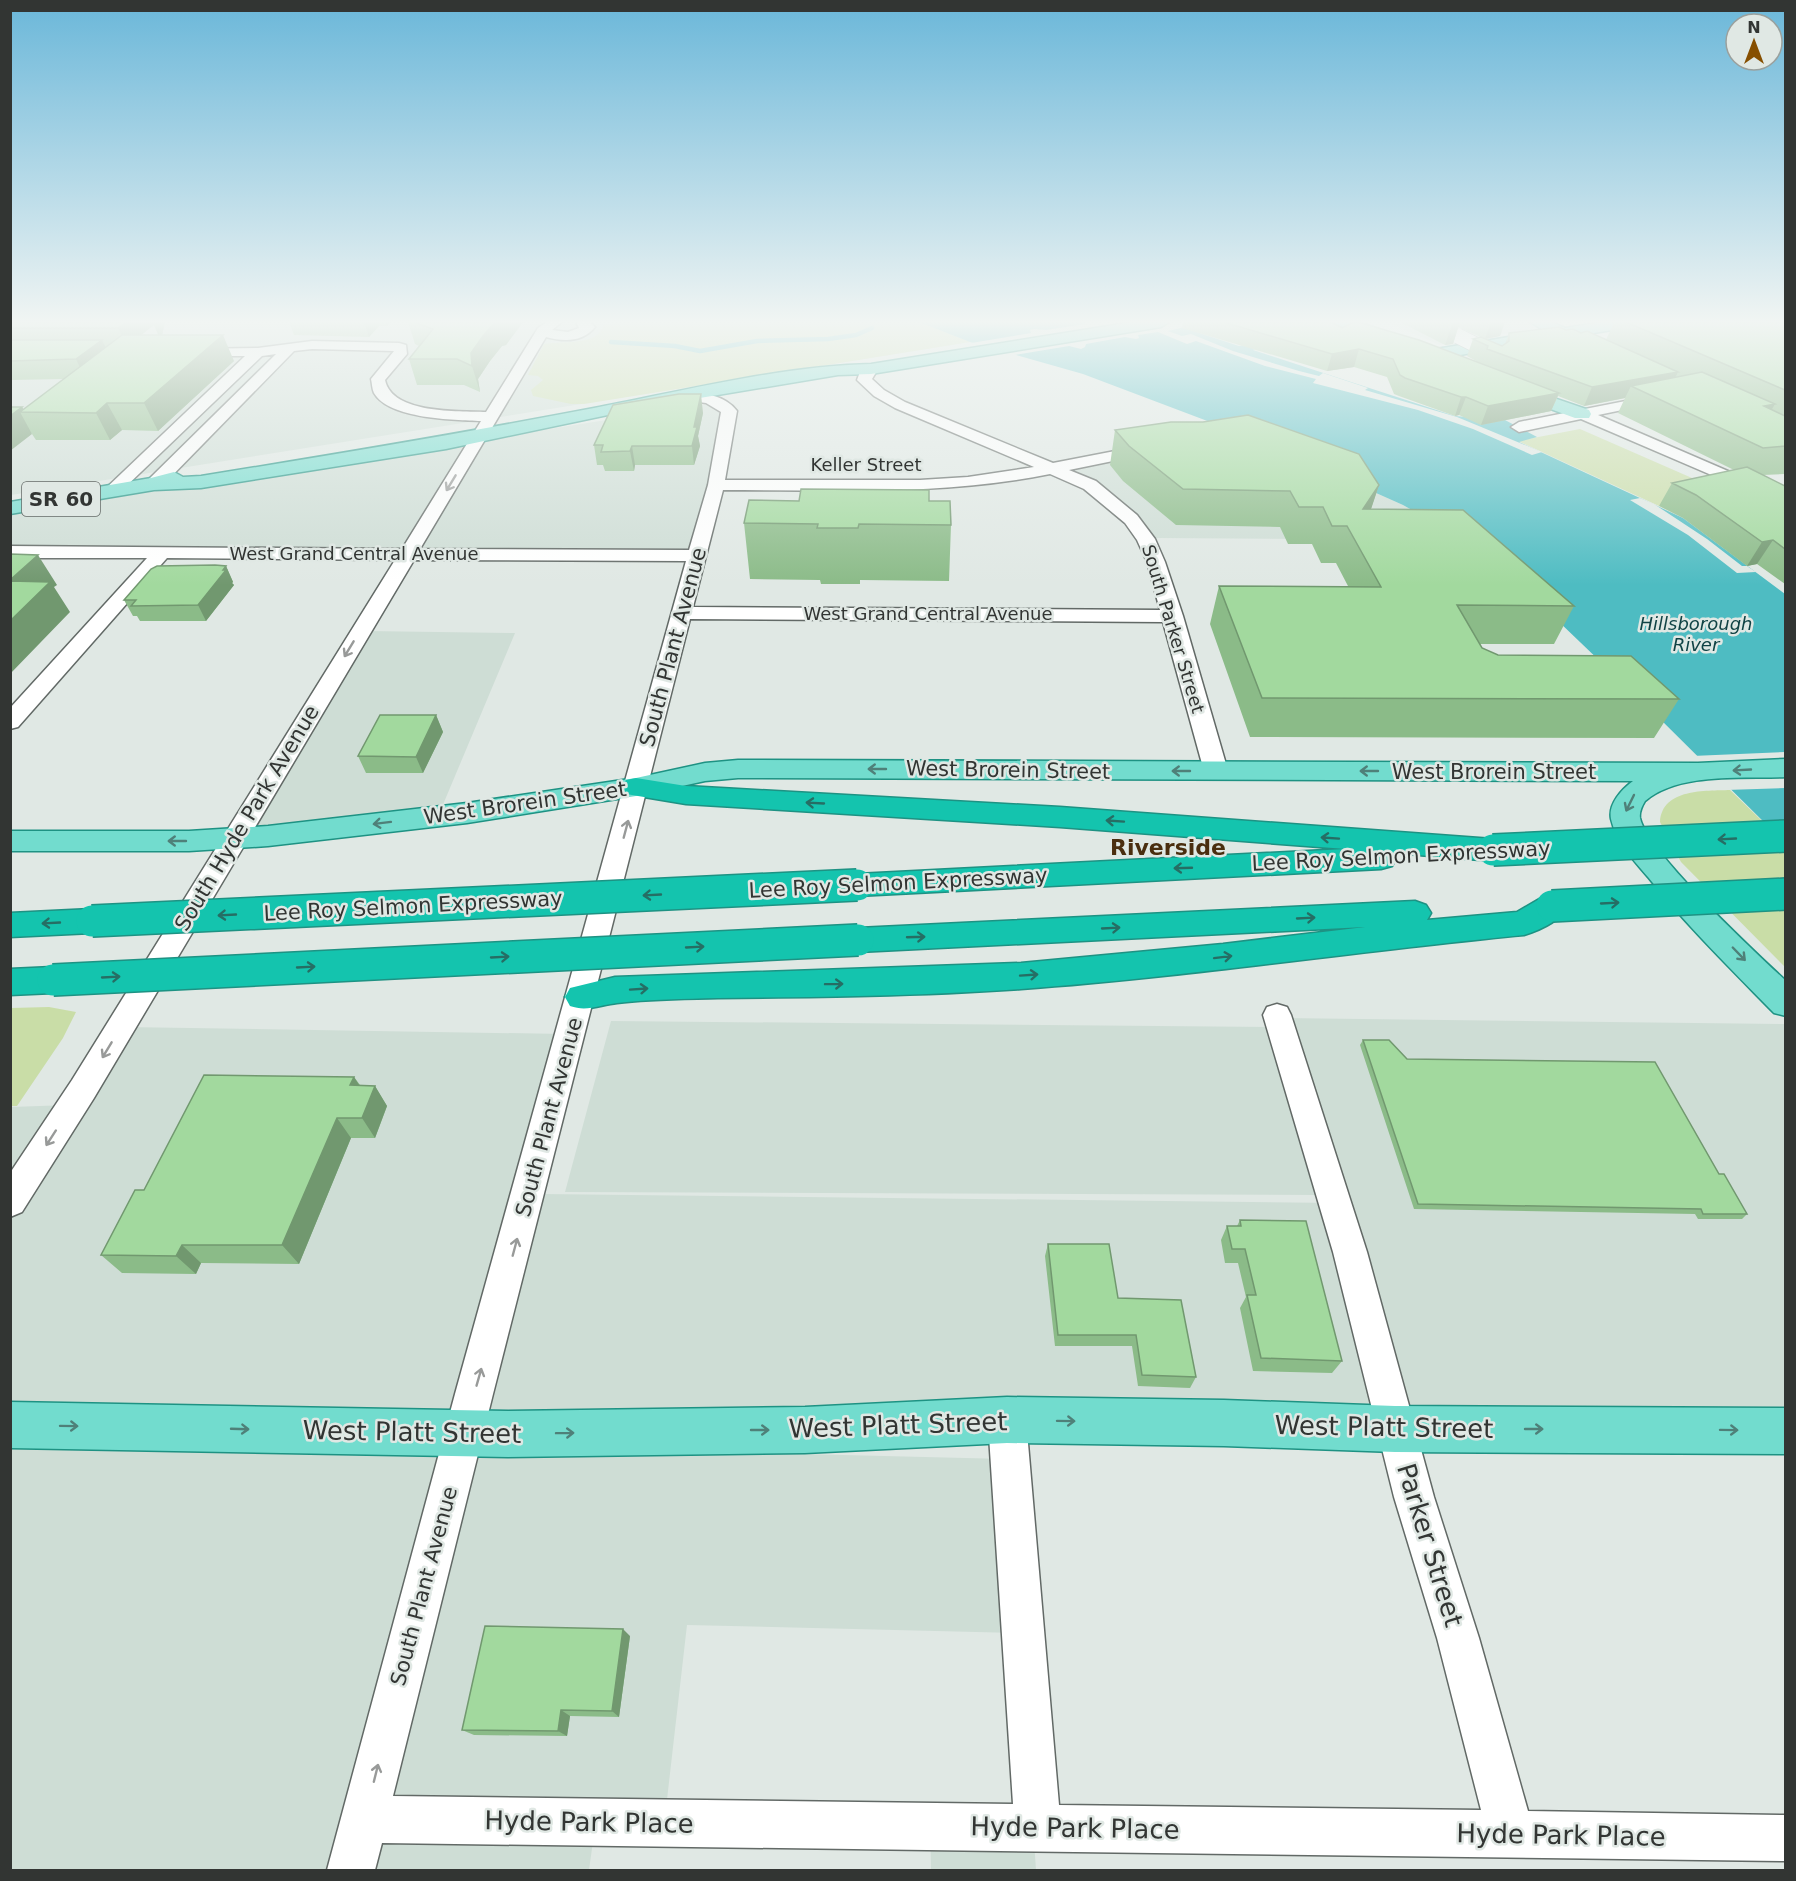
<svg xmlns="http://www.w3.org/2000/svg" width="1796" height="1881" font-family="'DejaVu Sans',sans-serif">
	<rect width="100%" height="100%" fill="#e0e8e4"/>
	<path fill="#ceddd5" d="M11,322h908l51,20 -959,153z
		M1386,322h140l12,6 -98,17z
		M727,401v13l-34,139 -682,-1v-38z
		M1255,439l148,66 62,35 -310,-2 -25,-23 -67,-45 119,-29z
		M366,631l149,2 -73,174 -211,30z
		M1281,1018l504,6v414l-1307,-15 63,-229 797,9z
		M611,1021l660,6 48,168 -754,-3z
		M124,1027l441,7 -106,397 -448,-10 -1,-208z
		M68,1105l-57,92v-90z
		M11,1440l466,6 529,13 11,174 -330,-8 -22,192 -68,-4 -8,57h-578z
		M1032,1811l4,59h-105l-1,-57z"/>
	<path fill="#c9dda7" d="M622,322h297l51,20 -386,62h-13l-38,-8 -2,-6 12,-10 -5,-4 -10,-1 16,-31c16,-3 56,2 59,-19z
		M1580,429l144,63 -65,14 -141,-65z
		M1730,790l55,53v124l-104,-105 -21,-40c2,-34 46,-31 70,-32z
		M49,1007l27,5 -13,26 -46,68h-6v-98z"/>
	<path fill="#4ebcc2" d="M919,322h247l73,24 10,-2 11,3 -7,3 202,66 50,4 32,17 -18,5 164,76 102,76v249l-131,-130 -122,-117 -67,-56 -62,-35 -148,-66 -172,-65 -113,-32z"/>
	<path fill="#e0e8e4" d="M1084,322h91l9,3 -2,1 2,1 -16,4 14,5 9,-2 42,17 66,20 20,5 4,-3 45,15 -3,2 92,27 85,35 -10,3 -59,-26 -55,-19 -105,-27 3,-4 -51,-13 -69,-25 -9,3 -29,-12 -20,3 1,3 -3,1 -11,-2 -39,7 -1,3 -4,2 -12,-3 -60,10 -38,-13 60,-10 -1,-3 4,-1 12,1 39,-6z
		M1640,498l14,6 53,35 35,27h5l9,6 -19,1 -49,-38 -58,-35z
		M1785,752v36l-59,2 -34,-34z"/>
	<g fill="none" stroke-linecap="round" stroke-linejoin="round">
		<path stroke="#4ebcc2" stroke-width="4.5" d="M611,342l64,4 25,5 57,-10 71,-2 28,-4 16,-7"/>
		<defs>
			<path id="minor" d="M547,322h15l-10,8 16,2 11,-4 -3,-6h14l5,5c-12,15 -31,15 -49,10l-126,212 269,1 19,-65 13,-73 -15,-9 -29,-4 -2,-3 2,-3 5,-1c20,1 42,2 55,19l-12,69h195l48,-3 66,-10 -139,-59 -21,-12 -17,-16 4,-11 10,-4 5,1 2,3 -6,10 12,11 21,12 148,61 93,-18 6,2 2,3 -2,3 -83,17 27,11 41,34 18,24 10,23 18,54 45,155 -4,5 -8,2 -8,-2 -4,-5 -41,-149 -473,-3 -197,775 -100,402 620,8 -25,-384 6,-13 13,-6 13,6 6,13 33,385 422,5 -44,-172 -43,-141 -61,-245 -70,-237 4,-8 10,-3 10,3 4,8 76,237 67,245 45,141 49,173 258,4v46l-1404,-18 -7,27h-48l128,-476 231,-833 -272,-1 -320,538 -72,114 -12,5v-44l62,-93 323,-520 -228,-2 -149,169 -8,2v-21l137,-150h-137v-12l392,3 79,-128c-27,-1 -92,-2 -107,-28 -2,-4 -2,-10 -3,-14l23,-28 -82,-2 -18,2 -134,137h-12l-2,-4 2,-4 128,-126 -14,2 -145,139h-12l-2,-4 142,-135h-51l-5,-1 -2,-3 2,-3 69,-1 54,-7 87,2 7,2 1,9 -22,26c7,34 73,31 101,32l52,-84zM1050,474l34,15 41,34 12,17 10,22 13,48 -467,-3 30,-117c109,0 219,6 327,-16z
				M1656,395l5,1 2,3 -2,3 -63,13 188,81v11l-205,-88 -62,13 -8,-5 8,-5z"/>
			<path id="major" d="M1133,322h36l-8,5 -290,47 -33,1 -192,32 -200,42 -245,39 -47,2 -144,24v-12l141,-24 23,-6 9,5 18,-1c131,-21 262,-43 393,-68 89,-17 187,-42 277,-44z
				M1336,322h22l41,14 2,4 -8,5 -6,-1 -49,-19z
				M1530,322h21l14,6 38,-6h36l-8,5 -50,8 18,8 2,4 -2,4h-12l-26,-13 -131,22 -6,-1 -3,-4 3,-4 6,-1 115,-19z
				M1513,384l76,26 2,4 -2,4h-14l-68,-25 -3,-4 3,-4z
				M1786,759v18c-44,2 -107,-5 -141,24 -3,5 -6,11 -5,17 7,34 116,135 146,163v35l-12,-3c-43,-44 -88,-88 -126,-136 -14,-16 -32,-36 -37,-58 -3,-15 11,-30 22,-38l-895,-3 -33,3 -69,15 -169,27 -199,23 -79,5h-179v-20h179l79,-5 199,-23 169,-25 69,-15 33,-3 960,3z
				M1007,1397l217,3 171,6 391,2v46l-391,-2 -171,-6 -217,-3 -202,10 -297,4 -498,-9v-46l498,9 297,-4z"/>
			<path id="highway" d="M636,778l50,8 374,21 433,32 11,4 4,7 -4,7 -11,4 -100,-8 3,5 -4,8 -11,3 -524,27 -11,-3 -5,-8 5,-8 11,-3 489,-25 -286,-22 -374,-23 -60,-10 -4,-7 4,-7z
				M1552,894l11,4 5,8c-8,15 -28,24 -44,29 -168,16 -335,42 -503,54 -101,7 -202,8 -303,9 -34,1 -68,1 -101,5 -18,2 -30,9 -47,3l-5,-9 5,-9 45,-11 406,-14 202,-19 142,-17 -507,25 -12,-3 -4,-9 4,-9 12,-3 557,-27 11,4 5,8 -4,7 90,-8 24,-14z
				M92,909l11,4 5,8 -5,8 -11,4 -82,4v-24z
				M53,967l12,4 5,9 -5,9 -12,4 -43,2v-26z"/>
		</defs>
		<use href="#minor" stroke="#626966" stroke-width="3"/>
		<use href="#major" stroke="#1e9283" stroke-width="3"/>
		<use href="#highway" stroke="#1e9283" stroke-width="3"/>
		<use href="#minor" fill="#fff" fill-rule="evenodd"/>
		<use href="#major" fill="#72dcce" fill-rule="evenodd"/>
		<use href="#highway" fill="#14c4ae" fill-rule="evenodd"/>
		<defs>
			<path id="minor-bridge" d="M1458,336l36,18"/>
			<path id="highway-bridge" d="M1493,850l293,-14
				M1552,906l234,-12
				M92,921l765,-36
				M53,980l805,-40"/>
		</defs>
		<use href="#minor-bridge" stroke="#626966" stroke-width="16" stroke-linecap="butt"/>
		<use href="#highway-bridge" stroke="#1e9283" stroke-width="34" stroke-linecap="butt"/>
		<use href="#minor-bridge" stroke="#fff" stroke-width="15"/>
		<use href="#highway-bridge" stroke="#14c4ae" stroke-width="31"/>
	</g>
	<path fill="#8bbb88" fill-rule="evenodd" d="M10,322h155l-3,13 72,26 -76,70 -36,-1 -12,10h-74l-4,-6 -22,-27h12l2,3 40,-31 -52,1 -2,1zM154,325l4,10h-17z
		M289,322h102l-4,4h-8l-10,11 -75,-2z
		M408,322h115l-17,23 -4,1 -12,15 -12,18 2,13 -16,-7h-47l-8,-26 10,-13 -4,-2z
		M1183,322h148l11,6 134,33 -9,-5 6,-17 29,7 3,-2 4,-11 57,-3 15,3 25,7 8,-18h171v152l-22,1 22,11v98l-28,-20 -10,2 -64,-48 -24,-12 13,-23 62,-13 -116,-57 7,-15 -41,8 -26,-10 -7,15 -70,14 -22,-10 -4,1 -56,-20 -5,-2 -7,-17 -33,-10 -27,4 -145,-43z
		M1400,322h105l-5,14 -15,3 -27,-12 -5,17 -8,1z
		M703,413l-5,23 2,10 -6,19h-59l-1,6h-29l-2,-6h-6l-3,-20z
		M1115,430l264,55 -8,24 203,97 -20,38h-74l2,4 16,7 181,44 -25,39 -404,-1 -40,-113 9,-38h129l-12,-23h-15l-9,-19h-24l-8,-17 -104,-2 -53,-44 -13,-16z
		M929,501l22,24 -2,56 -89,-1v4h-39l-1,-4 -70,-1 -6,-56z
		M226,566l7,16 -1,1 2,2 -28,36h-66l-3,-5h-4l-9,-16z
		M436,715l7,17 -20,41h-57l-8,-17z
		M1363,1040l44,19 312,115 28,40 -5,5h-44l-3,-5 -281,-5 -54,-164z
		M354,1077l6,8 15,1 12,20 -12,32h-24l-52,126 -98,-1 -5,11 -74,-1 -21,-18 43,-65z
		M1240,1220l102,141 -10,12 -79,-2 -13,-63 6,-11 -8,-34h-13l-4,-23 6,-14h10z
		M1048,1244l70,54 78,79 -6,11 -52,-2 -6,-40h-77l-10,-90z
		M630,1636l-11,81 -49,-1 -3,20 -93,-1 -12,-5z"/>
	<path fill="#71986f" d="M126,322h39l-4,18 -7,-15 -27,21 -9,-18z
		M364,322h14l1,4 -10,11z
		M386,322h5l-4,4z
		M495,322h28l-17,23 -4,1 -12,15 -12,18 2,13 -8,-26 -1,-13 12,-17z
		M1453,322h7l-7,22 -8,1z
		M1491,322h14l-5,14 -15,3z
		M223,335l11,26 -76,70 -14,-28z
		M102,340l9,18 -26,20 -9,-19z
		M1359,349l-5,18 -27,4 5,-17z
		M1678,372l-9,18 -38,-4 -6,12 -41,8 8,-19z
		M1559,393l-8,18 -70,14 7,-19z
		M701,394l2,19 -5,23 2,10 -6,19 -2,-19 2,-19z
		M1461,397h5l-7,18 -4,1z
		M107,403l15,27 -12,10 -14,-27z
		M1775,404l-16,27 5,-25z
		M22,407l3,5h-5l12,22 -22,17v-35z
		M632,446l3,19 -1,6 -4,-20z
		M1379,485l-12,36 -4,-12z
		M1773,540l-16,24 -10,2 15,-24z
		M38,555l19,30 -3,2 16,25 -60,62v-94z
		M226,566l7,16 -1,1 2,2 -28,36 -8,-16z
		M436,715l7,17 -20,41 -7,-16z
		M354,1077l13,20 -17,-12z
		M375,1086l12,20 -12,32 -13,-20z
		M337,1118l14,20 -52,126 -17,-19z
		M182,1245l19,18 -5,11 -20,-18z
		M623,1629l7,7 -11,81 -7,-6z
		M561,1710l9,6 -3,20 -9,-5z"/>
	<path fill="#a2d99e" stroke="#71986f" stroke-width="1.5" d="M10,322h116l-8,6h-108z
		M414,322h81l-12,14 -12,17 1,13 -15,-7h-48l24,-30z
		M1223,322h108l11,6 12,-6h4l61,18 140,53 -71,13 -22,-9h-5l-56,-19 -5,-3 -7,-16 -34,-10 -27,5z
		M1626,322h159v68z
		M1559,327l7,3 7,-1 8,4 6,-2 91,41 -86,15 -105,-38 1,-3 -15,-7 8,-2 21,9 7,-5v-8z
		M122,335h101l-79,68h-37l-11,10 -76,-1z
		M10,340h92l-26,19 -66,2z
		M1702,372l73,32 -11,2 21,10v30l-22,2 -132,-62z
		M679,394h22l-7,33h3l-5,19h-60l-2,5 -29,1 2,-7h-9l19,-40z
		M10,407h12l-12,9z
		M1248,415l111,39 20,31 -16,24 100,1 111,96 -117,-1 25,43 16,7 133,1 48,43 -417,-1 -43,-112 162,1 -34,-61h-15l-9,-19h-24l-9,-16 -107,-2 -54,-43 -14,-16 56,-8h32z
		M1747,467l38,19v63l-12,-9 -11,2 -66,-47 -24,-12z
		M801,489l128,1v11h21l1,24 -92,-1 -1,4h-41l1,-4 -74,-1 5,-23 50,1z
		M10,554l28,1 -28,25z
		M215,565l11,1 -3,4h3l-28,35 -67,1 5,-6h-12l27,-31 6,-3z
		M10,581l40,1 -40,39z
		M380,715h56l-20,42 -58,-1z
		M1363,1040h26l18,19 248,3 64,112h5l23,40h-44l-2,-5 -283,-5z
		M204,1075l150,2 -4,8 25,1 -13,32h-25l-55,127h-100l-6,11 -75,-1 34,-65h9z
		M1240,1220l66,1 36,140 -81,-3 -14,-63h9l-11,-46h-13l-5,-23h14z
		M1048,1244h61l9,54 63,2 15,77 -54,-2 -6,-40h-78z
		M485,1626l138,3 -11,82 -51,-1 -3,21 -96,-1z"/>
	<defs><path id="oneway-shaft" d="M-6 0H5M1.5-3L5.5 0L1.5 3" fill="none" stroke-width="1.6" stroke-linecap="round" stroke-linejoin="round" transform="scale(1.5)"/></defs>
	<g stroke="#989a99">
		<use href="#oneway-shaft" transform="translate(451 483) rotate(121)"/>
		<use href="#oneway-shaft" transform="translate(349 649) rotate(121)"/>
		<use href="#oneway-shaft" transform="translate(626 829) rotate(-75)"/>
		<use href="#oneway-shaft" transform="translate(107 1050) rotate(121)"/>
		<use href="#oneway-shaft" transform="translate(51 1138) rotate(123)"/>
		<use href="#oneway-shaft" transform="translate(515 1247) rotate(-75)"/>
		<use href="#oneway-shaft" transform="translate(479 1377) rotate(-74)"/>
		<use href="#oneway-shaft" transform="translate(376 1773) rotate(-76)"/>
	</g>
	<g stroke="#4f8079">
		<use href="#oneway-shaft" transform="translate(877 769) rotate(-180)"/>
		<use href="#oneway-shaft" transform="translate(1742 770) rotate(177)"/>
		<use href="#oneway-shaft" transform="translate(1181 771) rotate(180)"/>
		<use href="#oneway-shaft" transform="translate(1369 771) rotate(-180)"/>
		<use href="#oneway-shaft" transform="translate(1630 803) rotate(116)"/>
		<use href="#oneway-shaft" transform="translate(382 823) rotate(173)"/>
		<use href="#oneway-shaft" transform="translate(177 841) rotate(-180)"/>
		<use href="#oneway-shaft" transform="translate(1739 954) rotate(46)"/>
		<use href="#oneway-shaft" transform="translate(1066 1421) rotate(1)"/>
		<use href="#oneway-shaft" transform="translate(69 1426) rotate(1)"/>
		<use href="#oneway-shaft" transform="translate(240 1429) rotate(2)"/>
		<use href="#oneway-shaft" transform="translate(1534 1429)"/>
		<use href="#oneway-shaft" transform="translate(760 1430)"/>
		<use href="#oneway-shaft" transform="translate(1729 1430) rotate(1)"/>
		<use href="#oneway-shaft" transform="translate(565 1433) rotate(-1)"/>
	</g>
	<g stroke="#266e64">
		<use href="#oneway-shaft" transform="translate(815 803) rotate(-177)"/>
		<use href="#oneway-shaft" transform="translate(1115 821) rotate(-176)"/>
		<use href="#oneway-shaft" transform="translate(1330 838) rotate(-176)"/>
		<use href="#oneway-shaft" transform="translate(1727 839) rotate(177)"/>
		<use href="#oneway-shaft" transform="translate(1183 868) rotate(178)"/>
		<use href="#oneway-shaft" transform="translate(652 895) rotate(177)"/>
		<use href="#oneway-shaft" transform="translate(1610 903) rotate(-3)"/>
		<use href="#oneway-shaft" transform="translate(227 915) rotate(177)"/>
		<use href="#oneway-shaft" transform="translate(1306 918) rotate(-3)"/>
		<use href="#oneway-shaft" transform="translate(51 923) rotate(177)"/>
		<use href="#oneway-shaft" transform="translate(1111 928) rotate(-3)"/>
		<use href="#oneway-shaft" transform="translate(916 937) rotate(-2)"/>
		<use href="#oneway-shaft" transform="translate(695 947) rotate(-3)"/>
		<use href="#oneway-shaft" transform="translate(500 957) rotate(-3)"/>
		<use href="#oneway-shaft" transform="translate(1223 957) rotate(-7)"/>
		<use href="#oneway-shaft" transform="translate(306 967) rotate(-3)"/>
		<use href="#oneway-shaft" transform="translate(1029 975) rotate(-4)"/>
		<use href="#oneway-shaft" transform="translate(111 977) rotate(-3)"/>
		<use href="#oneway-shaft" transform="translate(834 984) rotate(-1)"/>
		<use href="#oneway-shaft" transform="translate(639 989) rotate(-4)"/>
	</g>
	<linearGradient id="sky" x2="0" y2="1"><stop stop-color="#6ab7d9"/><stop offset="0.55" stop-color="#f1f5f3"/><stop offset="1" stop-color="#f1f5f3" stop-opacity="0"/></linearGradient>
	<rect width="1796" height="585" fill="url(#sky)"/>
	<g text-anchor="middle" stroke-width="5" stroke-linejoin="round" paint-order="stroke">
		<g font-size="18" fill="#323533" stroke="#e0e8e4">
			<text x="866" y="471">Keller Street</text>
			<text x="354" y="560">West Grand Central Avenue</text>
			<text x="928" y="620">West Grand Central Avenue</text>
			<text transform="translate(1173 629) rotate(73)" y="6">South Parker Street</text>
		</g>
		<g font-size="18" font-style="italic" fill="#104345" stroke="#e0e8e4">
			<text x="1696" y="630">Hillsborough<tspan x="1696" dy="21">River</tspan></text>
		</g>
		<rect fill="#e0e8e4" stroke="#666b68" stroke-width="1.5" x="22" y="482" width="78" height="34" rx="4.5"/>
		<g font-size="20" font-weight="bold" fill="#323533">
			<text x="61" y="506">SR 60</text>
		</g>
		<g font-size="21" fill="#323533" stroke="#e0e8e4">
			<text transform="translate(673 647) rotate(-75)" y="7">South Plant Avenue</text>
			<text transform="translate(1008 770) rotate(1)" y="7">West Brorein Street</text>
			<text x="1494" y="779">West Brorein Street</text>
			<text transform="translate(525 803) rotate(-8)" y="7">West Brorein Street</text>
			<text transform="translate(247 818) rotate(-59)" y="7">South Hyde Park Avenue</text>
			<text transform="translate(1401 856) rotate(-3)" y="7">Lee Roy Selmon Expressway</text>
			<text transform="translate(898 883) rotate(-3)" y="7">Lee Roy Selmon Expressway</text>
			<text transform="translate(413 906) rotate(-3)" y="7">Lee Roy Selmon Expressway</text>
			<text transform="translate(549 1117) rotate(-75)" y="7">South Plant Avenue</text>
			<text transform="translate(424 1586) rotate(-75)" y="7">South Plant Avenue</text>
		</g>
		<g font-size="22" font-weight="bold" fill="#4a2e0f" stroke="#e0e8e4">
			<text x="1168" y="855">Riverside</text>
		</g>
		<g font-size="26" fill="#323533" stroke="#e0e8e4">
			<text transform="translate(898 1425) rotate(-2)" y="9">West Platt Street</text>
			<text transform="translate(1384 1427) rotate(1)" y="9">West Platt Street</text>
			<text transform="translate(412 1432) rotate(1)" y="9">West Platt Street</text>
			<text transform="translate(1430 1545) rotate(73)" y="9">Parker Street</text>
			<text transform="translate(589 1822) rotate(1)" y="9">Hyde Park Place</text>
			<text transform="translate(1075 1828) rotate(1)" y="9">Hyde Park Place</text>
			<text transform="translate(1561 1835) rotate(1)" y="9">Hyde Park Place</text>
		</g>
	</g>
	<rect width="1796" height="1881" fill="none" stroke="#323533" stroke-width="24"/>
	<g transform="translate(1754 42)"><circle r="28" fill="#e0e8e4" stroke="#9aa09d" stroke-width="1.5"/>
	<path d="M0-4.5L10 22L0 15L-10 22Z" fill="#864f00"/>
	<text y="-9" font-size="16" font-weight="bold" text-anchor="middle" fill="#323533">N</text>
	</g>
</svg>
